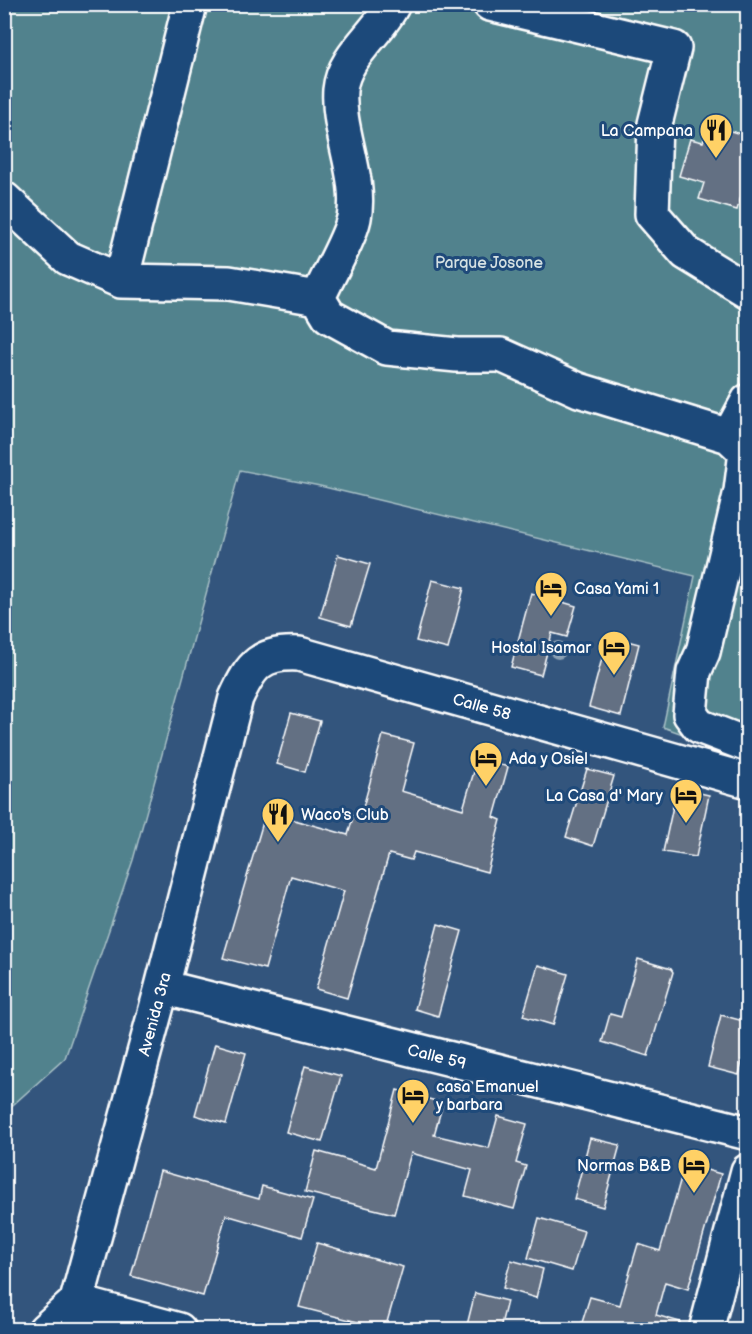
<svg xmlns="http://www.w3.org/2000/svg" width="752" height="1334" font-family="'Balsamiq Sans',sans-serif">
	<rect width="100%" height="100%" fill="#33557d"/>
	<filter id="ink" filterUnits="userSpaceOnUse"><feTurbulence type="fractalNoise" baseFrequency=".0167" numOctaves="2"/><feDisplacementMap in="SourceGraphic" scale="12" xChannelSelector="R" yChannelSelector="G"/><feConvolveMatrix kernelMatrix="1 2 1 2 8 2 1 2 1" color-interpolation-filters="sRGB"/></filter>
	<g filter="url(#ink)">
		<path fill="#51828d" stroke="#a8c0c6" stroke-width="1.5" d="M5,5h742v752l-84,-30 32,-151 -375,-90 -80,-16 -107,390 -68,198 -60,54z"/>
		<path fill="#636f83" stroke="#fff" stroke-width="1.5" d="M708,124l39,12v40l-10,34 -38,-11 5,-16 -25,-7 11,-37 13,3z
			M338,555l32,9 -19,62 -31,-9z
			M432,580l32,8 -16,61 -32,-8z
			M531,593l45,13 -9,31 -15,-4 -11,42 -30,-8z
			M608,636l31,8 -18,72 -32,-9z
			M291,713l29,8 -15,51 -28,-8z
			M383,735l31,8 -13,48 62,18 15,-51 30,9 -14,50 7,3 -14,52 -73,-20 -3,8 -22,-6 -42,144 -31,-9 28,-98 -53,-15 -26,93 -42,-11 43,-146 82,23 7,-25 7,1z
			M587,769l27,7 -21,70 -27,-9z
			M677,788l32,7 -13,62 -33,-5z
			M438,924l24,7 -24,85 -23,-7z
			M638,959l33,10 2,3 -25,84 -46,-14 8,-28 11,3z
			M538,965l30,9 -15,51 -30,-9z
			M721,1015l26,7v18l-8,35 -31,-8z
			M215,1044l31,9 -20,71 -31,-9z
			M305,1066l36,10 -19,66 -36,-10z
			M397,1090l46,13 -9,32 55,13 9,-32 29,8 -11,39 10,3 -12,43 -49,-13 7,-26 -61,-17 -17,61 -89,-22 11,-41 60,17z
			M590,1138l30,7 -17,62 -29,-8z
			M685,1164l36,10 -33,115 -23,-7 -9,33 24,7 -1,7h-99l10,-32 30,8 18,-61 22,7z
			M160,1171l99,28 3,-13 51,14 -11,37 -76,-22 -23,81 -72,-20z
			M539,1218l45,13 -12,40 -44,-13z
			M317,1243l86,24 -18,62 -86,-22z
			M511,1260l32,9 -7,29 -33,-10z
			M475,1293l32,8 -7,28h-34z"/>
		<g fill="none" stroke-linecap="round" stroke-linejoin="round">
			<defs>
				<path id="minor" d="M490,4l184,44 -19,76 -3,90 34,39 62,38
					M4,199l64,59 53,23 108,2 89,15 11,18 58,32 70,7h44l78,35 150,46 17,16 -5,39 -38,161 -9,20 -4,42 9,12 49,19
					M121,281l69,-277
					M318,298c9,-21 32,-60 36,-80 8,-40 -17,-87 -14,-128 3,-34 39,-57 53,-86
					M729,436l19,-35
					M162,987l586,146
					M45,1330l31,-28 103,28
					M69,1330l93,-343 74,-289c15,-33 25,-46 63,-44l449,127
					M706,1330l42,-159"/>
			</defs>
			<use href="#minor" stroke="#fff" stroke-width="38"/>
			<use href="#minor" stroke="#1f4a7a" stroke-width="33"/>
		</g>
		<circle fill="#8ca1b5" cx="558" cy="650" r="9"/>
	</g>
	<defs>
		<symbol id="restaurant-pin" viewBox="-11 -11 22 30"><path d="M0 17L-7.5 6A9.5 9.5 0 1 1 7.5 6Z" fill="#ffd166" stroke="#1f4a7a"/><path d="M-5-6h1v4h1v-4h1v4h1v-4h1v5L-1.5 .5V6h-2V.5L-5-1ZM5-6V6H3V1.5H1.5Q1.5-4 5-6Z" fill="#111"/></symbol>
		<symbol id="hotel-pin" viewBox="-11 -11 22 30"><path d="M0 17L-7.5 6A9.5 9.5 0 1 1 7.5 6Z" fill="#ffd166" stroke="#1f4a7a"/><path d="M-6-4.5h1.5V1H6V5H4.5V3h-9V5H-6ZM-4 0a1.8 1.8 0 1 1 3.6 0ZM.5 0V-2.5h3Q6-2.5 6 0Z" fill="#111"/></symbol>
	</defs>
	<g fill-rule="evenodd">
		<use href="#restaurant-pin" x="697" y="111" width="38" height="52"/>
		<use href="#hotel-pin" x="532" y="569" width="38" height="52"/>
		<use href="#hotel-pin" x="595" y="628" width="38" height="52"/>
		<use href="#hotel-pin" x="467" y="739" width="38" height="52"/>
		<use href="#hotel-pin" x="667" y="776" width="38" height="52"/>
		<use href="#restaurant-pin" x="259" y="795" width="38" height="52"/>
		<use href="#hotel-pin" x="394" y="1076" width="38" height="52"/>
		<use href="#hotel-pin" x="675" y="1146" width="38" height="52"/>
	</g>
	<g text-anchor="middle" stroke-width="6" stroke-linejoin="round" paint-order="stroke">
		<g font-size="16" fill="#fff" stroke="#1f4a7a" text-anchor="end">
			<text x="693" y="136">La Campana</text>
			<text x="574" y="594" text-anchor="start">Casa Yami 1</text>
			<text x="591" y="653">Hostal Isamar</text>
			<text x="509" y="764" text-anchor="start">Ada y Osiel</text>
			<text x="663" y="801">La Casa d' Mary</text>
			<text x="301" y="820" text-anchor="start">Waco's Club</text>
			<text x="436" y="1092" text-anchor="start">casa Emanuel<tspan x="436" dy="18">y barbara</tspan></text>
			<text x="671" y="1171">Normas B&amp;B</text>
		</g>
		<g font-size="16" fill="#d4e0e2" stroke="#1f4a7a">
			<text x="489" y="268">Parque Josone</text>
		</g>
		<g font-size="16" fill="#fff" stroke="#1f4a7a">
			<text transform="translate(482 706) rotate(16)" y="6">Calle 58</text>
			<text transform="translate(154 1014) rotate(-75)" y="6">Avenida 3ra</text>
			<text transform="translate(437 1056) rotate(14)" y="6">Calle 59</text>
		</g>
	</g>
	<rect width="752" height="1334" fill="none" stroke="#1f4a7a" stroke-width="24"/>
	<rect x="12" y="12" width="728" height="1310" fill="none" stroke="#fff" stroke-width="2" filter="url(#ink)"/>
</svg>
